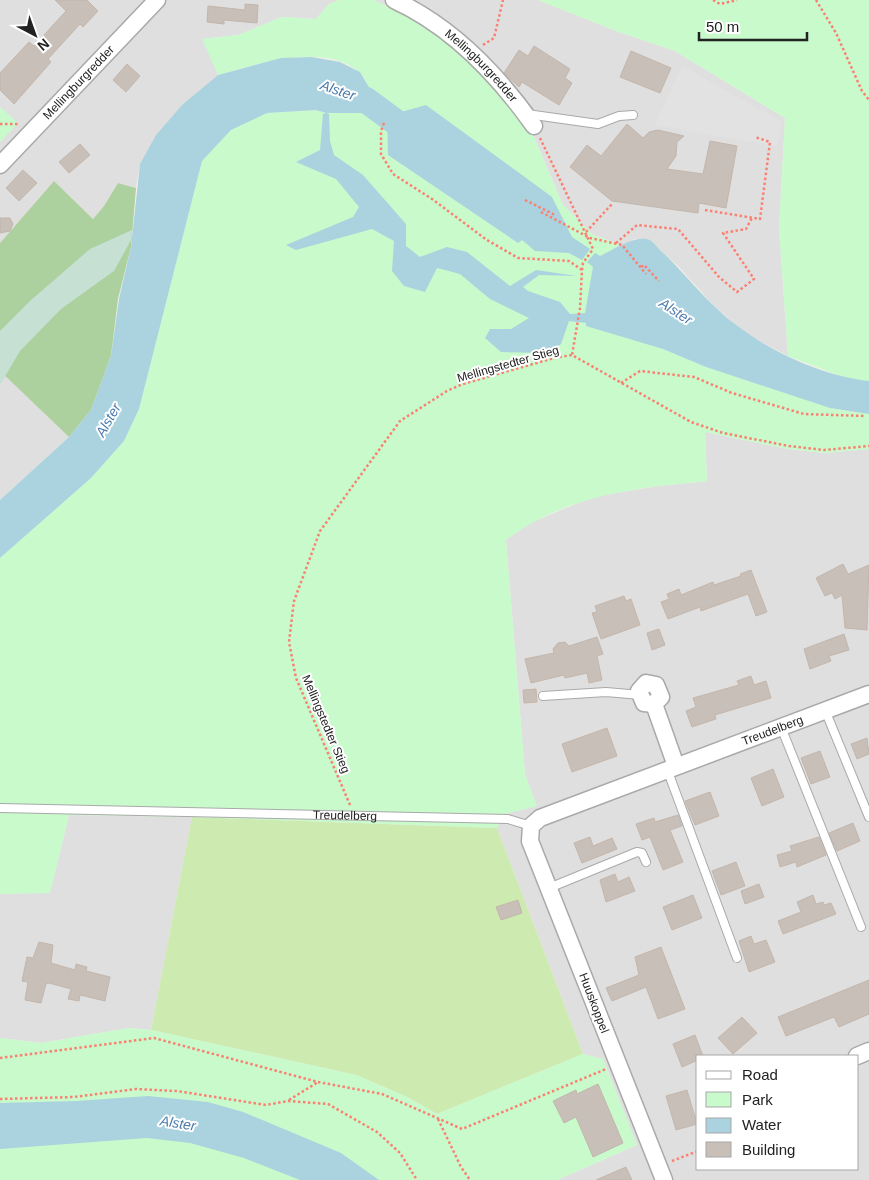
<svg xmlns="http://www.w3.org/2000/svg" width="869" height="1180" font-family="Arial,sans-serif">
	<rect width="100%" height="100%" fill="#f2efe9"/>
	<path fill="#e0dfdf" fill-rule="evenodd" d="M0,0h339l-10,4 -13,15 -34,-2 -44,18 -35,4 15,36 -35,29 -43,60 -4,24 -18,-5 -14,23 -11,13 -39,-38 -54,62v-101l17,-19 -17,-16z
		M373,0h165l78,31 59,20 110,67 -6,110 9,128 -40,-21 -34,-29 -35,-39 -30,-27 -14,-1 -13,6 -29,-10 -30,-30 -35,-82 -109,-104z
		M0,371l69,66 -69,63z
		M705,432l83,17 36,4 45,-4v731h-312l80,-35 -34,-86 -20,-5 -86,-226 7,-14 32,-8 -11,-32 -19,-234 20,-15 66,-28 67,-11 48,-5zM698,1056h160v113h-160z
		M69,815l123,2 -41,213 -22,-2 -88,15 -41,-5v-144l50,-2z"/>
	<path fill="#cdebb0" d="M192,817l305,11 86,226 -146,60 -30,-17 -51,-22 -205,-45z"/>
	<path fill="#add19e" d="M54,181l39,38 11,-13 14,-23 18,5 -5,59 -13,52 -7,57 -20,54 -22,27 -69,-66v-128z"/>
	<path fill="#c6e0d4" d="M132,230l-1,10 -17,31 -53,38 -41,42 -20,34v-54l30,-30 60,-52z"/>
	<path fill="#c8facc" d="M339,0h34l46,19 56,46 53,58 35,82 30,30 29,10 -22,11 63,93 43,18 124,41 39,6v35l-45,4 -36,-4 -83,-17 2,49c-72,7 -141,14 -201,59l19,234 12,32 -32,8 -8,14 -305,-11 -123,-2 -19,78 -50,1v-336l91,-80 33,-37 15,-32 63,-248 29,-31 36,-17 49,-3 10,3h42l13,5 6,-10c-4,-4 -10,-9 -14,-13 -5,-7 -7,-18 -14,-23 -35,-30 -102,-8 -141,3l-16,-36 36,-4 44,-18 34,2 13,-15z
		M538,0h331v381l-21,-2 -60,-23 -9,-128 6,-110 -110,-67 -59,-20z
		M0,107l18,16 -18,19z
		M129,1028l22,2 205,45 51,22 30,17 146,-60 20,5 34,86 -80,35h-557v-142l41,5z"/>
	<path fill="#e2e2e2" d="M682,66l100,56 -5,24 -122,-21z"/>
	<path fill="#aad3df" d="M312,57l28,5 20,10 13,22 14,14 -6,10 -13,-5h-42l3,1 1,27 4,14 29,20 43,49v22l14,11 27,-10 20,5 43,34 26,-16 41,6 -38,-1 -16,12 5,4 32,11 10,12 15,-1 8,-46 -6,-5 8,-9 5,3c13,-6 35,-22 50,-16 3,2 8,8 11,11 19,17 34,37 53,55 39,38 101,69 155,75v33l-39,-6 -124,-41 -43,-18 -77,-23v-3l-17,-2 -8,23 -13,9 -47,-1 -16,-14 5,-9h21l18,-11 -39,-19 -30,-25 -23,-6 -12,24 -21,-6 -12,-15 2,-30 -22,-12 -76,21 -10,-5 67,-28 6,-10 -23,-28 -40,-17 24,-12 3,-36 3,-1 -10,-3 -49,3 -36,17 -29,31 -63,248 -15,32 -33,37 -91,80v-58l69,-63 22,-27 20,-54 8,-57 12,-52 9,-83 16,-29 27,-31 35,-29 63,-17z
		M426,105l126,92 20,40 18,12 -8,11 -13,-7 -34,-2 -13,-11 -4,3 -130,-88c-1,-43 -4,-38 38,-50z
		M148,1096l60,6 35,10 98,41 38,27h-79l-56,-22 -54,-15 -43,-5 -147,11v-46l76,-2z"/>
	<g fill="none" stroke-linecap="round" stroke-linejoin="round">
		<path stroke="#aad3df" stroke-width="26" d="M353,94l13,6 54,40"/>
	</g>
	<path fill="#c7bfb8" stroke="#c4b6ab" d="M55,0h32l11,11 -15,16 -3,-3 -32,35 3,3 -37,42 -14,-14v-17l29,-31 5,4 32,-35z
		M245,4l13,1 -1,18 -33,-3v4l-17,-2 1,-16 37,4z
		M534,46l36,23 -5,9 7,5 -13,22 -37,-23 -3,5 -15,-14 15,-23 9,6z
		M631,51l40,17 -11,25 -40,-16z
		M127,64l13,12 -14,16 -13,-12z
		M627,124l16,14 6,-6 9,-2 26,6 -7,6 -1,14 -9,13 36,5 7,-33 27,5 -11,62 -27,-5 -1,10 -86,-12 -42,-34 17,-22 14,11z
		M80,144l10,11 -21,18 -10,-11z
		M23,170l14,13 -18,18 -13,-13z
		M0,218h10l3,6 -3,7 -10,2z
		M843,564l5,10 21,-9 -2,65 -22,-2 -3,-33 -7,4 -3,-6 -7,3 -9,-18z
		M751,570l16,42 -11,4 -8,-22 -47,17 -1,-4 -32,12 -7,-17 8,-3 -2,-5 12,-5 2,6 32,-13 1,3 27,-9 -1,-2z
		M624,596l2,5 5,-2 9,26 -39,14 -9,-26 5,-1 -2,-6z
		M659,629l6,16 -13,5 -5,-17z
		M844,634l5,16 -20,6 2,5 -21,8 -6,-20z
		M597,637l6,17 -6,2 5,24 -13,3 -2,-10 -22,5 -1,-3 -33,8 -6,-24 29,-6 -1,-4 5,-6 7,-1 4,4z
		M751,676l3,9 12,-4 5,17 -56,17 1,4 -24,8 -6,-16 10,-4 -3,-9 46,-13 -2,-4z
		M536,689l1,13 -13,1 -1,-13z
		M607,728l10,28 -45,16 -10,-28z
		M867,738l2,16 -12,5 -6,-15z
		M820,751l10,26 -19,7 -10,-26z
		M773,769l11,28 -22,9 -11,-28z
		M710,792l9,24 -24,9 -10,-24z
		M678,815l4,11 -12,4 13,32 -20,8 -13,-33 -8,3 -6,-16 18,-6 1,4z
		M853,823l7,18 -23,10 -8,-18z
		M590,837l3,9 19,-8 5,11 -35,14 -8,-20z
		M819,837l7,18 -29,12 -1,-5 -16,5 -3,-12 15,-4 -2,-5z
		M736,862l9,24 -24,9 -9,-24z
		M615,874l3,8 11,-5 6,14 -29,11 -6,-22z
		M759,884l5,13 -19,7 -4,-13z
		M693,895l9,23 -30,12 -9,-23z
		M813,895l3,9 7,-2 1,3 7,-2 5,11 -53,20 -5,-13 23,-9 -4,-10z
		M518,900l4,13 -21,7 -5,-13z
		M751,936l3,8 12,-4 9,22 -26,10 -10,-31z
		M39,942l14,3 -2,18 24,7 1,-6 11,3 -1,4 24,6 -5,24 -25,-6 -1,6 -11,-2 3,-10 -22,-6 -3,1 -5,19 -16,-3 3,-18 -6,-1 5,-24 6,1z
		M661,947l24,62 -27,10 -12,-32 -34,14 -6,-13 33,-13 -4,-18z
		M869,980v34l-30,13 -5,-10 -48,19 -8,-19z
		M742,1017l15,16 -24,21 -15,-16z
		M695,1035l8,21h-5v4l-16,7 -9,-23z
		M598,1084l25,59 -30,14 -17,-40 -12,6 -11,-22 23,-11 1,4z
		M687,1090l10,34 -21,6 -10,-34z
		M626,1167l6,13h-36z"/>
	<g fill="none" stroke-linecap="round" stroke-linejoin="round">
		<defs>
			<g id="lane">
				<path d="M527,114l71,10 21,-8 14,-1"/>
				<path d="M543,696l63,-4 35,3"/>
				<path d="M825,710l44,107"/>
				<path d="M781,727l80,200"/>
				<path d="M667,769l70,189"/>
				<path id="s1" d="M0,808l508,11 23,7"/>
				<path d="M549,888l88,-36 5,1 4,9"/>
			</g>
			<g id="street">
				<path id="s2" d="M394,0c57,26 104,75 140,126"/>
				<path id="s3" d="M0,165l157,-165"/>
				<path d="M654,704l-10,-1 -5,-12 7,-8 10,2 5,12 -7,7 22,62"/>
				<path d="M857,1056l12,-5"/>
				<path id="s4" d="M664,1180l-134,-339 1,-15 9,-8 329,-124"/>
			</g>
		</defs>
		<use href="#lane" stroke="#a9a9a9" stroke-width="10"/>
		<use href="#street" stroke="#a9a9a9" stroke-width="19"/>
		<path stroke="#fa8072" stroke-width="2.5" stroke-dasharray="2.5 2.5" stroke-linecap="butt" d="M713,0l7,4 17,-4
			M816,0l20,33 26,58 7,9
			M483,45l11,-7 9,-38
			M384,123l-3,8v23l12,20 39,25 55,41 31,18 51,3 13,9
			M0,124h18
			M540,138l53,111 -10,14 -1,7 -2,38 -8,47
			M525,200l28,14 -2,3
			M705,210l55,9 10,-77 -15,-5
			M541,212l49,26 32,7 24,29
			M586,232l26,-28
			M616,243l21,-18 41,4 41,48 18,15 17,-13 -31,-46 23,-4 6,-11
			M641,267l3,-2 15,16
			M621,383l19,-12 54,6 38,16 72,21 61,2
			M350,805l-54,-127 -7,-36 5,-41 26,-70 80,-110 47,-30 16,-7 91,-26 18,-3 119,67 32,11 66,13 35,4 45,-4
			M0,1058l154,-20 164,44 64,12 80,35 144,-60
			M0,1099l74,-2 62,-8 41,2 89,14 22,-4 40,3 49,28 23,21 17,27
			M289,1100l29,-18
			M438,1119l23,48 9,13
			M672,1161l26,-10"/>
		<use href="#lane" stroke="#fff" stroke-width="8"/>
		<use href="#street" stroke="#fff" stroke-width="16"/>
	</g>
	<g text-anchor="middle" stroke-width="4" stroke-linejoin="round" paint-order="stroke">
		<g font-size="12" fill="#222" stroke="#fff">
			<text dy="4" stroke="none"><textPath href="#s2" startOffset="110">Mellingburgredder</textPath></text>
			<text dy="4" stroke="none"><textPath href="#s3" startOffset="114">Mellingburgredder</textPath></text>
			<text transform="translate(508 364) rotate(-16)" y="4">Mellingstedter Stieg</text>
			<text transform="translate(326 724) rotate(67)" y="4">Mellingstedter Stieg</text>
			<text dy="4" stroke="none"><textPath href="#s4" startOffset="640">Treudelberg</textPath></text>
			<text dy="4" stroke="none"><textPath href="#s1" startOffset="345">Treudelberg</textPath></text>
			<text transform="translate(594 1003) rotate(69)" y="4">Huuskoppel</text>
		</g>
		<g font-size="14" font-style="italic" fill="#4a7aab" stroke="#fff">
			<text transform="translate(338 90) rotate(19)" y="5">Alster</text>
			<text transform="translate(676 311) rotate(33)" y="5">Alster</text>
			<text transform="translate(108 420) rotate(-60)" y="5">Alster</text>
			<text transform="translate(178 1123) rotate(9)" y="5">Alster</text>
		</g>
	</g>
	<rect x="696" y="1055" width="162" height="115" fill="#ffffff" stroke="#a7a7a7"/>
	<rect x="706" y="1071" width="25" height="8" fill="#ffffff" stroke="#a7a7a7"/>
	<text x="742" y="1080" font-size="15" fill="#222222">Road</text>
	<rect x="706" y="1092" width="25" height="15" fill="#c8facc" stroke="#a7a7a7"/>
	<text x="742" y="1105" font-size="15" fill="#222222">Park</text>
	<rect x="706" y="1118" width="25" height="15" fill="#aad3df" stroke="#a7a7a7"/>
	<text x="742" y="1130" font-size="15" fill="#222222">Water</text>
	<rect x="706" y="1142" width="25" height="15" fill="#c7bfb8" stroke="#a7a7a7"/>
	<text x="742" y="1155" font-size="15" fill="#222222">Building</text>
	<g transform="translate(35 35) rotate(139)" stroke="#ffffff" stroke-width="4" paint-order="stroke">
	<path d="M0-4L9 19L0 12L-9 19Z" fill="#222222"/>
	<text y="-8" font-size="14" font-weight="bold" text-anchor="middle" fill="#222222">N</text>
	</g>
	<path d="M699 32v8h108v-8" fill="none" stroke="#222222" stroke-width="2.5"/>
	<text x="706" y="32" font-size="15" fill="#222222" stroke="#ffffff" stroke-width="4" paint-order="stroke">50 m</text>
</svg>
